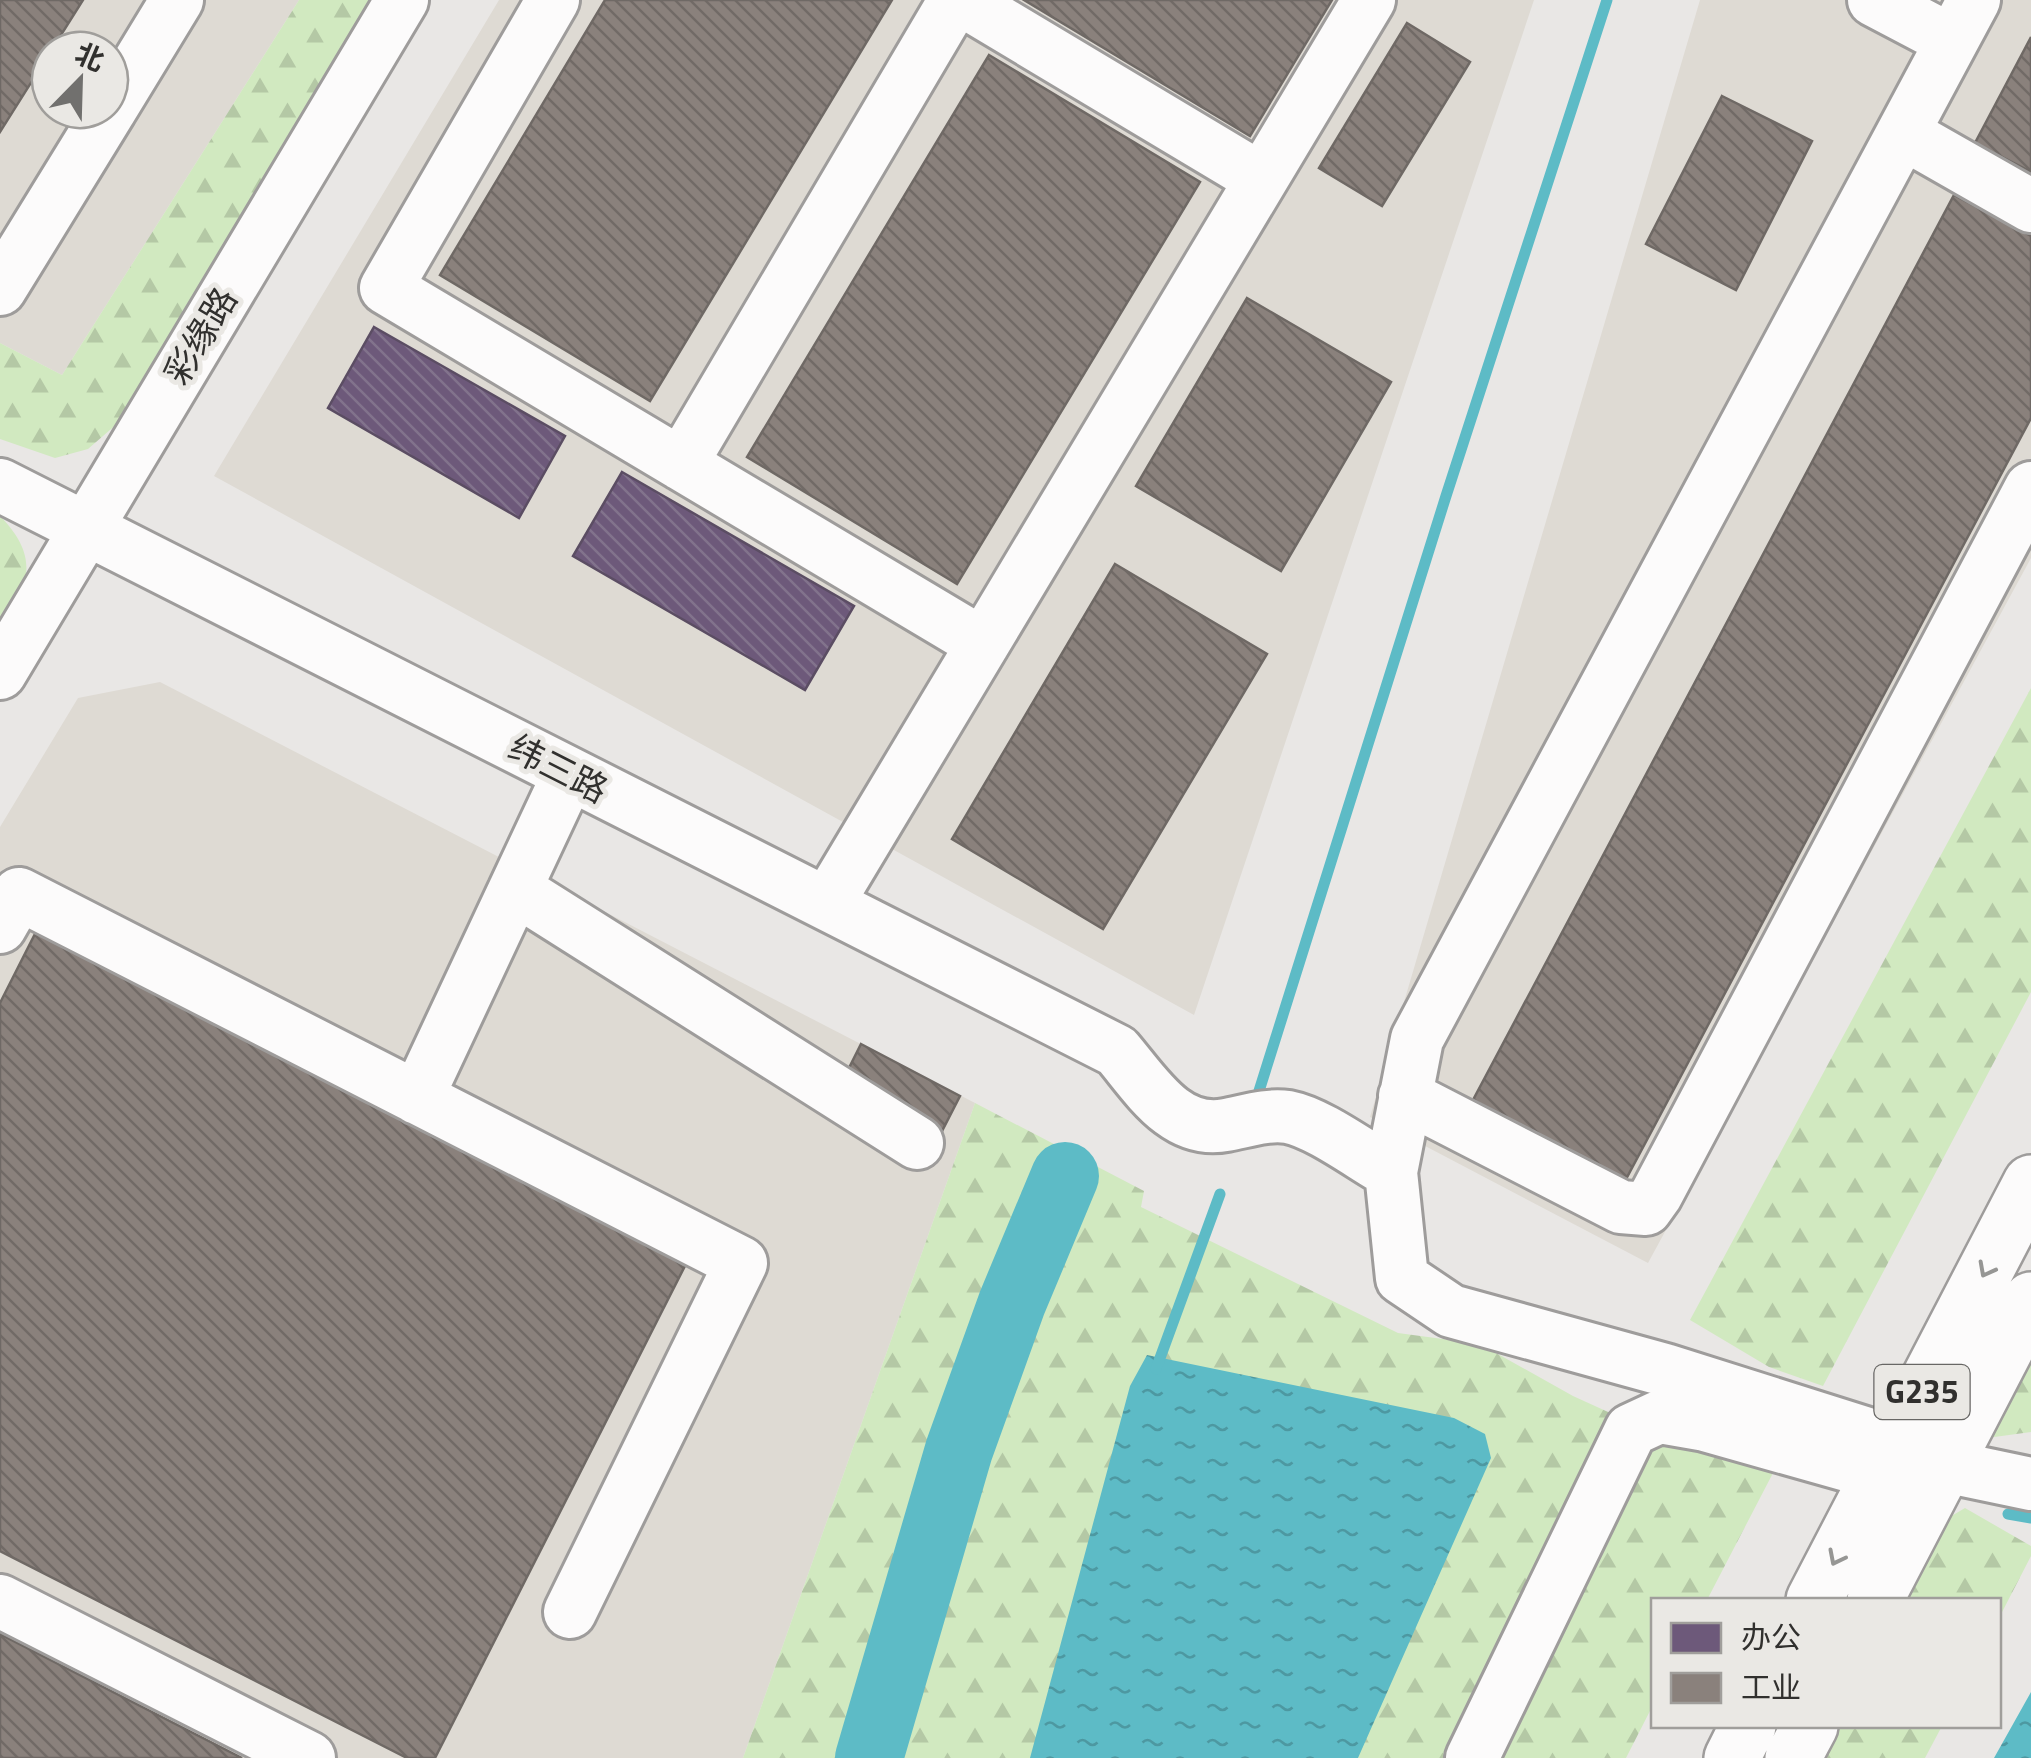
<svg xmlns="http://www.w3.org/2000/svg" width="2031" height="1758" font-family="'Titillium Web','Noto Sans SC',sans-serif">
	<defs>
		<pattern id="forest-firs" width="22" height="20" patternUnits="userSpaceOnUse" patternTransform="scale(2.5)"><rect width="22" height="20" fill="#d1e9c0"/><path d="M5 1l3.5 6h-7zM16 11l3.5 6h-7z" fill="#b4c8a5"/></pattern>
		<pattern id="water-ripples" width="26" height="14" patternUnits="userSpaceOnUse" patternTransform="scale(2.5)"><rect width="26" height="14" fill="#5dbbc6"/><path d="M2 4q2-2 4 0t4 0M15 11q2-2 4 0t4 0" fill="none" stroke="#4d98a1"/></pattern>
		<pattern id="offices-back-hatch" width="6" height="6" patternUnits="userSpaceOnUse" patternTransform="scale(2.5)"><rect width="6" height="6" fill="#6d597a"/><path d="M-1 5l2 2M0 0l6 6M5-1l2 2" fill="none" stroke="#82738c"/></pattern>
		<pattern id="industry-back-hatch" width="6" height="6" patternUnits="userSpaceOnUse" patternTransform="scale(2.5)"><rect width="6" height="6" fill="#8a817c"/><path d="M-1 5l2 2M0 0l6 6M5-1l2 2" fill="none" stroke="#716a66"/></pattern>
	</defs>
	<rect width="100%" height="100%" fill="#e9e7e5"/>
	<path fill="#dedad3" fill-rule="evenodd" d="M0,0h299l-237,375 -62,-32zM50,50h60v60h-60z
		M499,0h1035l-340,1015 -980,-539z
		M1700,0h331v558l-383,705 -278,-146z
		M160,682l815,421 -232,655h-743v-931l78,-129z"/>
	<path fill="url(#forest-firs)" d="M299,0h74l-255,423 -30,26 -33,9 -55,-19v-96l62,32z
		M0,516c41,42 29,70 0,114z
		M2031,688v304l-208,394 -54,-19 -79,-47z
		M975,1103l169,88 -3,16 257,126 82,11 93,52 101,46 92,18 7,13 -66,127h-53l-1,105 -27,53h-883z
		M2031,1354v78l-44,6z
		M1965,1508l66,38v10l-32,62 -1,-18h-100l40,-76z
		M1833,1726h109l-17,32h-109z"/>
	<path fill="url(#water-ripples)" d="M1147,1355l307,63 31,16 6,24 -133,300h-328l100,-372z
		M2031,1692v66h-37z"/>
	<path fill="url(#offices-back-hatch)" stroke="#5b4d63" stroke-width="2.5" d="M374,327l191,109 -46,82 -191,-110z
		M622,472l232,134 -49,84 -232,-134z"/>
	<path fill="url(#industry-back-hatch)" stroke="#6f6965" stroke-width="2.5" d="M0,0h83l-83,132z
		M605,0h287l-242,401 -210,-126z
		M1024,0h308l-82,136z
		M1407,23l63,39 -88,144 -63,-38z
		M2031,37v135l-56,-29z
		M989,55l211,127 -243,402 -210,-127z
		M1722,96l90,45 -76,149 -90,-46z
		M1954,195l77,41v182l-406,763 -152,-81z
		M1247,298l144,84 -110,189 -145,-85z
		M1115,564l152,90 -164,275 -151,-90z
		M38,928l651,330 -254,500h-28l-407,-207v-548z
		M861,1044l99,52 -19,37 -99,-51z
		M0,1634l242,124h-242z"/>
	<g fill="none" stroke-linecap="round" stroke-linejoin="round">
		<path stroke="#5dbbc6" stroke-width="11" d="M1259,1091l187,-595 161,-496
			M1156,1369l64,-175
			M2008,1514l23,4"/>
		<path stroke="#5dbbc6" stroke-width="68" d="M869,1758l90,-308 53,-147 53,-127"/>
		<defs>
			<path id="minor" d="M553,0l-167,288 597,356
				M962,0l299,179
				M1874,0l78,41
				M110,110l67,-110
				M1903,133l128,73
				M0,289l110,-179
				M681,464l274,-464
				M0,485l1117,566c29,34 58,84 109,74 21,-4 41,-11 62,-8 31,6 74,39 103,55
				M0,673l402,-673
				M515,889l402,254
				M827,904l542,-904
				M0,927l19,-33 722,369 -171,349
				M1405,1096l216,111 25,2 10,-14 375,-707
				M417,1098l152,-324
				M1896,1443l-231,-73 -214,-59 -49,-33 -11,-106 26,-133 557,-1039
				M1945,1466l86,18
				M0,1601l309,157
				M1472,1758l159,-328 28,-13 46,8 174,49"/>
			<path id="highway" d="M1814,1600l217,-417
				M1875,1600l156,-300
				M1732,1758l16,-32
				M1793,1758l17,-32"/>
		</defs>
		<use href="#minor" stroke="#9e9c9b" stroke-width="58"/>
		<use href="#highway" stroke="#9e9c9b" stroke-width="60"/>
		<use href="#minor" stroke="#fcfbfb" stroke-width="52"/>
		<use href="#highway" stroke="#fcfbfb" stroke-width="55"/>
	</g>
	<defs><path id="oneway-chevron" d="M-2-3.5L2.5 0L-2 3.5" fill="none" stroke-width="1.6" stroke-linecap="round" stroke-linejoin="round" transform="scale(2.5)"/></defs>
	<g stroke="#969694">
		<use href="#oneway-chevron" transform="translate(1986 1270) rotate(118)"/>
		<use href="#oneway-chevron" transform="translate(1836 1558) rotate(117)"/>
	</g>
	<g text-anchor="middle" stroke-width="10" stroke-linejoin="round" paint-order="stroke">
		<rect fill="#eae8e4" stroke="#686765" stroke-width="2.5" x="1874.5" y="1365" width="95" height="54" rx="8"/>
		<g font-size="32" font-weight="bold" fill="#31302e">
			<text x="1922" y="1403">G235</text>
		</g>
		<g font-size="35" fill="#31302e" stroke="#eae8e4">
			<text transform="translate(201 336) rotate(-59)" y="12">彩缘路</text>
			<text transform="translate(558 769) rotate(27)" y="12">纬三路</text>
		</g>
	</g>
	<rect x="1651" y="1598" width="350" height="130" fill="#eae8e4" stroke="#a09e9b" stroke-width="2.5"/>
	<rect x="1671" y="1623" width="50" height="30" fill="#6d597a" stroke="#a09e9b" stroke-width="2.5"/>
	<text x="1741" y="1648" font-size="30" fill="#31302e">办公</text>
	<rect x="1671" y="1673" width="50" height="30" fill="#8a817c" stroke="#a09e9b" stroke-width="2.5"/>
	<text x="1741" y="1698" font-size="30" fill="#31302e">工业</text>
	<g transform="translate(80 80) rotate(23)"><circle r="48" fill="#eae8e4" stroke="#a09e9b" stroke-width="2.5"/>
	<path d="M0-8L18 38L0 25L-18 38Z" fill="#71706e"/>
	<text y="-15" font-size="28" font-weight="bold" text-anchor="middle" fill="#31302e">北</text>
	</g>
</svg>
